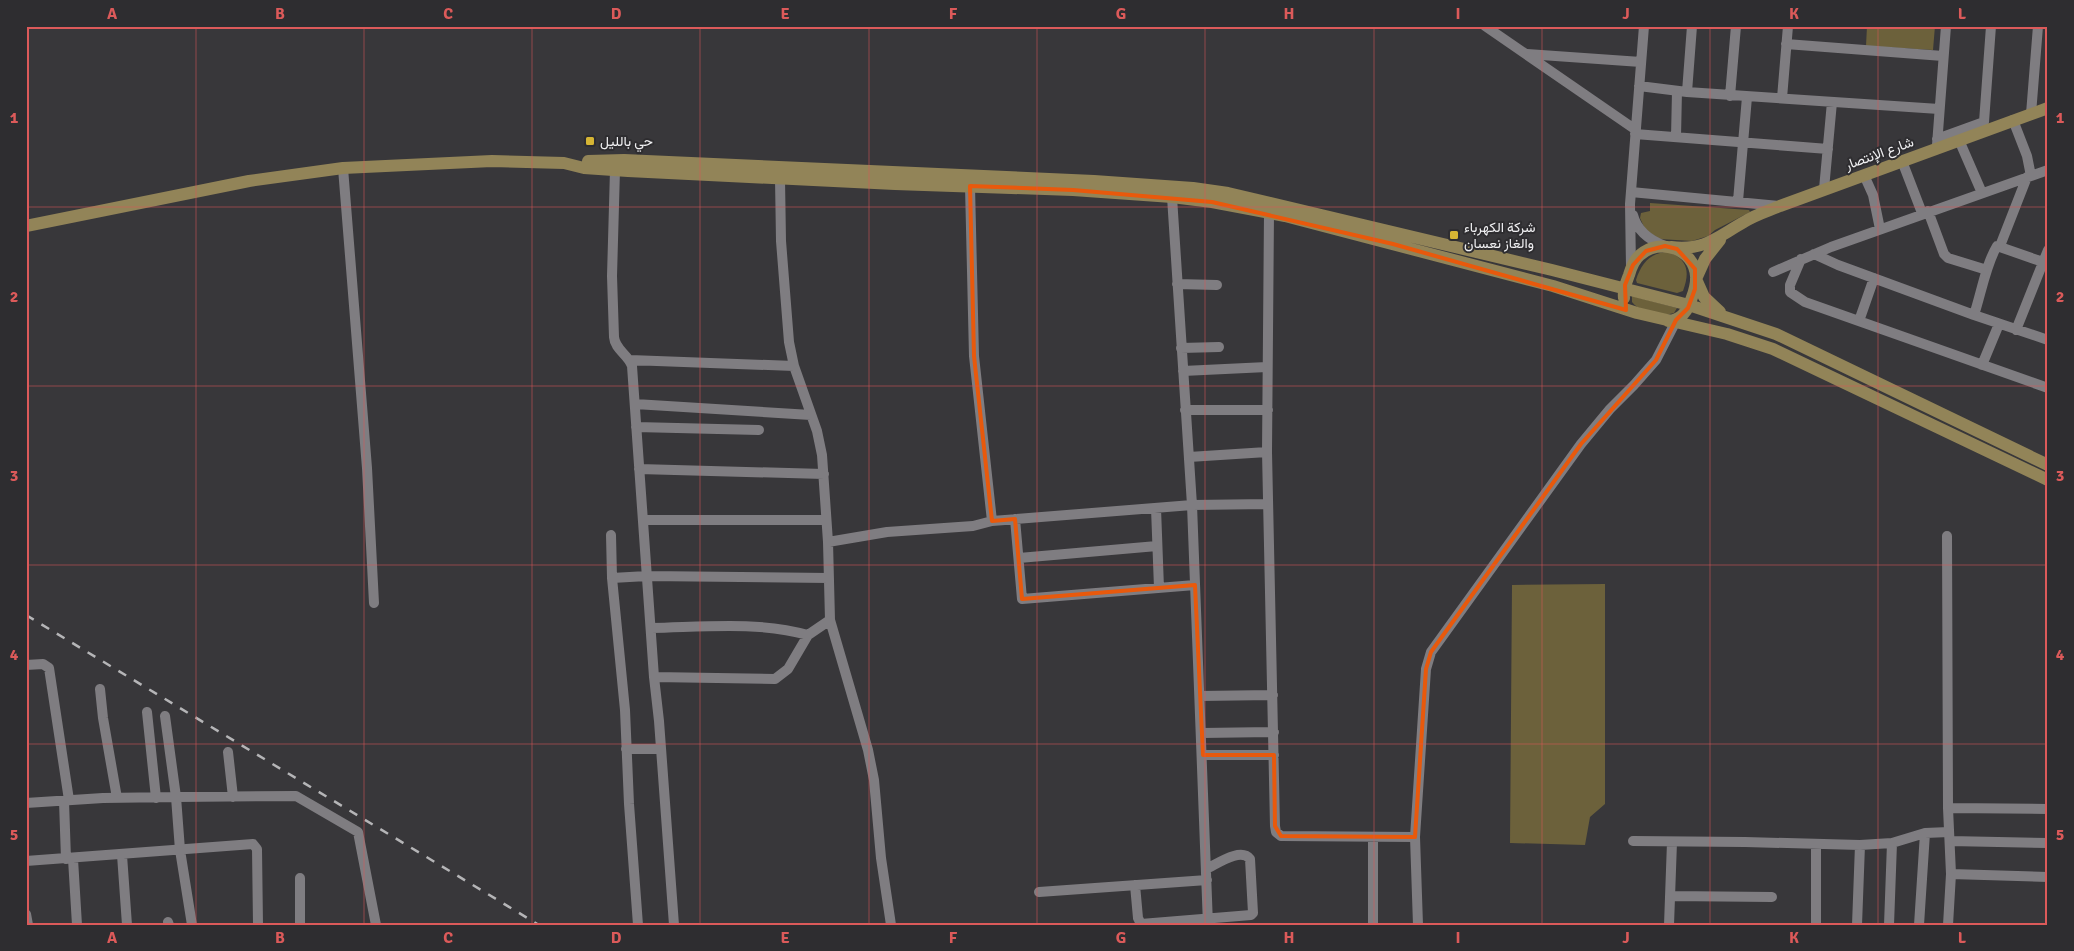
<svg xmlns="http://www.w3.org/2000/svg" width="2074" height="951" font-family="Signika,Vazirmatn,sans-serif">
	<rect width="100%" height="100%" fill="#38373a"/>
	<path fill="#6c613b" d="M1867,26h68l-2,24 -67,-4z
		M1650,203l99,7 1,2 -35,18 -7,6 -16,5 -33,-2 -14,-10 -5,-11 1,-5 9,-2z
		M1669,252c19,8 21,20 14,39l-6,2 -40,-10 -1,-3c5,-16 14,-28 33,-28z
		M1632,296l45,12 -3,5c-11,4 -35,-1 -42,-11z
		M1605,584v220l-15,13 -5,28 -75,-2 2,-258z"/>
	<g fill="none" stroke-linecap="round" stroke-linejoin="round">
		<path stroke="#7f7d81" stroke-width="10" d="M1485,26l151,104
			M1786,44l157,12
			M1527,54l114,8
			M1639,86l48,6 252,17
			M1687,92l5,-66
			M1730,96l6,-70
			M1782,98l6,-72
			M2031,114l7,-88
			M2013,120l14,36 4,20
			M1635,134l193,15
			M1676,137l1,-46
			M1937,139l47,-17 7,-96
			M1959,140l23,53
			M1937,145l9,-119
			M1902,161l20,52
			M343,168l24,300 7,135
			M615,170l-3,106 2,61c1,13 14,17 18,29l22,311
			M1864,175l9,20 7,34
			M780,179l1,62 8,101 5,24 23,65 5,24 6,87 2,78 38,130 6,30 7,78 10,67
			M970,186l4,170 18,165
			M1824,189l8,-87
			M1631,192l148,14
			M1172,197l20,308 16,420
			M1738,201l9,-104
			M1928,211l16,43 4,4 39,12
			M1269,213l-2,239 8,374 1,6 5,4 134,1
			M1633,215c4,16 16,25 32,31
			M2000,246l27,-69
			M1814,254l24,11 136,50 74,25
			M1801,259l-11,26v7l15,10 243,86
			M1631,267l-1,-63 14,-178
			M1773,272l58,-25 217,-77
			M1177,284l40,1
			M1974,315c7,-21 12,-51 23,-69l46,16
			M1859,321l15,-43
			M2016,330l32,-80
			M1181,348l38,-1
			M630,360l164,6
			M1982,365l17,-41
			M1183,371l84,-4
			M635,404l176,11
			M1185,410h83
			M636,427l123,3
			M1189,457l78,-5
			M639,469l185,5
			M1156,508l3,80
			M1015,519l7,80 173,-14
			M643,520h182
			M611,535l1,43
			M1947,536l1,272 3,66 -3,51
			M828,542l59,-10 86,-6 19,-5 200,-16 76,-1
			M1019,558l138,-12
			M651,628c53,-1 106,-7 157,7
			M26,665l17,-1 6,4 20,132
			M100,689l3,29 14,80
			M1200,696l73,-1
			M147,712l9,86
			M165,716l11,81 120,-1 62,36 18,93
			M1202,733l72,-1
			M626,749h35
			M228,752l5,45
			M1203,755h71
			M64,801l2,58
			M26,803l77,-5 73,-1 4,53 12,75
			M1948,808l100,1
			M1633,841l112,1 115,3 32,-2 33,-10 24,-1
			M1950,841l98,2
			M1816,845v80
			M122,855l5,70
			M73,859l4,66
			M26,861l227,-17 4,5 1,76
			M1951,874l97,3
			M1135,885l3,33 3,6 110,-9 2,-2 -3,-54c-9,-12 -33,5 -44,10
			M1039,892l168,-12
			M1670,896l102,1
			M26,914l2,11
			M168,922l1,3
			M300,925v-47
			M638,925l-9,-121 -4,-94 -13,-132 35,-2 182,2
			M674,925l-15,-204 -5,-44 121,2 13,-10 20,-34 22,-15
			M1373,925v-88
			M1418,925l-3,-88 11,-168 5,-17 150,-208 29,-35 24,-24 22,-25 19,-37
			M1669,925l3,-83
			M1857,925l3,-80
			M1889,925l3,-82
			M1919,925l6,-92"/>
		<path stroke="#928458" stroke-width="12" d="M588,161l36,-1 470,21 99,7 35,5 324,77 137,35 87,29 272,131
			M26,226l223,-45 94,-13 149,-7 72,2 20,5 44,3 267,13 178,6 99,7 40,5 73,14 268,70 84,27 90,21 46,15 275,131
			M1720,240l-15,19 -9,20 8,18 16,15
			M1671,247c34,4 46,-10 73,-25 11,-7 24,-11 36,-16l268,-98
			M1624,298c-1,-8 2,-15 5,-23 2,-7 5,-15 11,-20 20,-18 54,-6 56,21 1,10 -3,18 -6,27 -4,10 -10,17 -22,18"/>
		<path stroke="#b5b5b7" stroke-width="2.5" stroke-dasharray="9 9" stroke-linecap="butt" d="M26,615l513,310"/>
	</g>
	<path fill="none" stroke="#e8590c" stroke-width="4" stroke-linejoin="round" d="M970,186l103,4 139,12 181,42 233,66 -1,-25 8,-20 13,-14 19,-5 12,3 18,20v20l-7,19 -12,12 -20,40 -75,84 -150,208 -5,17 -11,168 -134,-1 -6,-10 -1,-71h-71l-8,-170 -173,14 -7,-80 -23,2 -18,-165z"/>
	<path fill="none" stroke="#dc5a5a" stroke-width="1" stroke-opacity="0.55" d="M196,26v899M364,26v899M532,26v899M700,26v899M869,26v899M1037,26v899M1205,26v899M1374,26v899M1542,26v899M1710,26v899M1878,26v899M26,207h2022M26,386h2022M26,565h2022M26,744h2022"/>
	<g fill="#d6b534" stroke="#2e2d30" stroke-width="2">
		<rect x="585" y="136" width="10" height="10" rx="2.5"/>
		<rect x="1449" y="230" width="10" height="10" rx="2.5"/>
	</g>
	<g text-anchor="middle" stroke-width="4" stroke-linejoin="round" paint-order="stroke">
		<g font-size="14" fill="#f0f0f2" stroke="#2e2d30" text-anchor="start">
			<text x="600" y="146">حي بالليل</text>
			<text x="1464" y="232">شركة الكهرباء<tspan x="1464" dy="16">والغاز نعسان</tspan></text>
		</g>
		<g font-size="14" fill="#f0f0f2" stroke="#2e2d30">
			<text transform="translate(1879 153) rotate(-20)" y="5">شارع الإنتصار</text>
		</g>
	</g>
	<rect width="2074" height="951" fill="none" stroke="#2e2d30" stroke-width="55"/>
	<rect x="28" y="28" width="2018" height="896" fill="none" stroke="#dc5a5a" stroke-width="2"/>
	<g font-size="16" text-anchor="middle" font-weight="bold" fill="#dc5a5a">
		<text x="112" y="19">A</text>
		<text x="280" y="19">B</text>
		<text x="448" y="19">C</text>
		<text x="616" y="19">D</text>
		<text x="785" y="19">E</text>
		<text x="953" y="19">F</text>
		<text x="1121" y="19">G</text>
		<text x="1289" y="19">H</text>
		<text x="1458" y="19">I</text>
		<text x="1626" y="19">J</text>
		<text x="1794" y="19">K</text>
		<text x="1962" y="19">L</text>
		<text x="14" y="123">1</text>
		<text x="2060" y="123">1</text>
		<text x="14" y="302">2</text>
		<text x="2060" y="302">2</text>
		<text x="14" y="481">3</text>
		<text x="2060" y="481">3</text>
		<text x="14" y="660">4</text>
		<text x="2060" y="660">4</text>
		<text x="14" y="840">5</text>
		<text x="2060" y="840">5</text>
		<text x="112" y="943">A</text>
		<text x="280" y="943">B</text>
		<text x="448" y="943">C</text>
		<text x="616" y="943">D</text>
		<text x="785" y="943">E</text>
		<text x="953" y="943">F</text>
		<text x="1121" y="943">G</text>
		<text x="1289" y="943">H</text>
		<text x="1458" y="943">I</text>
		<text x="1626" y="943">J</text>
		<text x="1794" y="943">K</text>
		<text x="1962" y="943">L</text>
	</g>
</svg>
